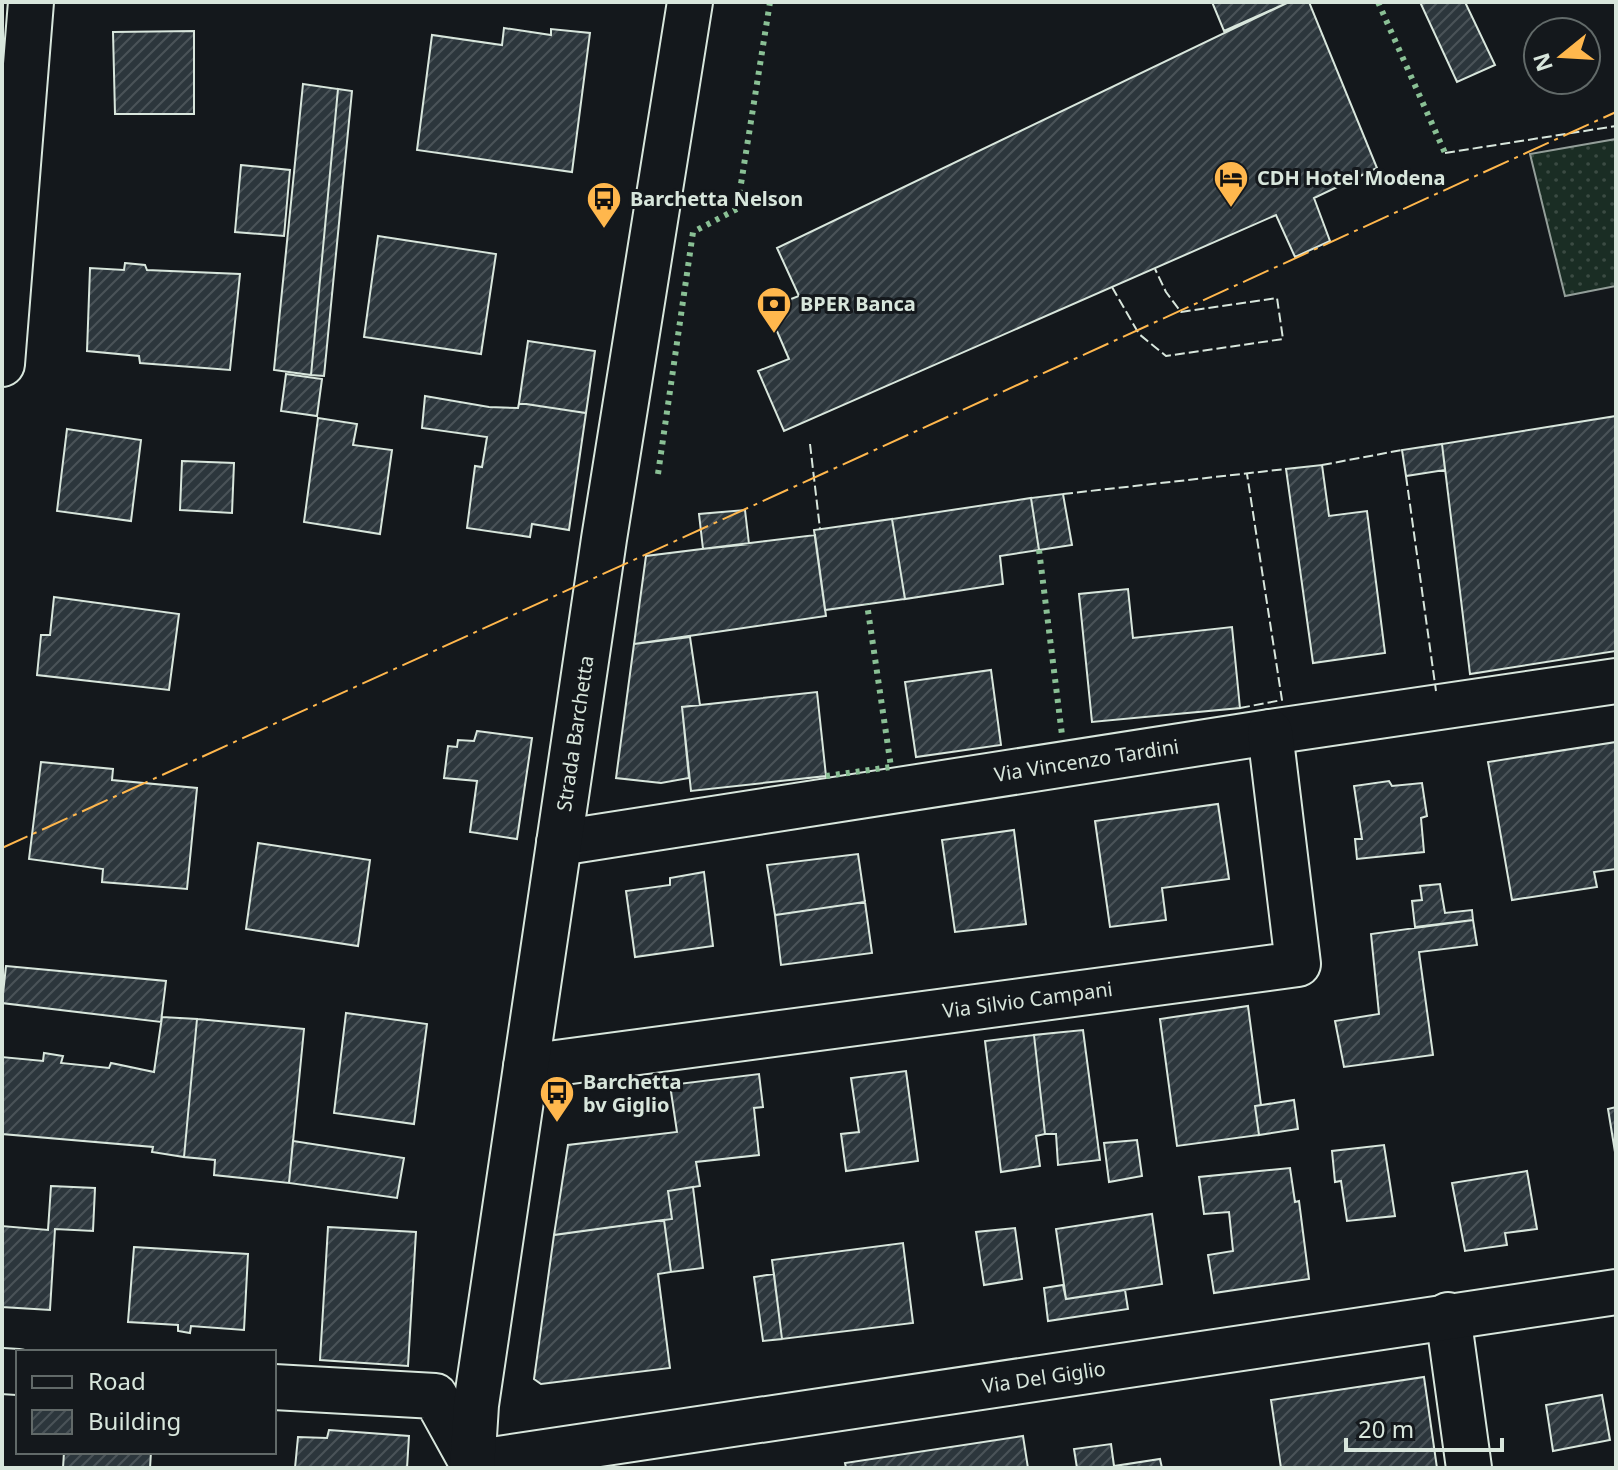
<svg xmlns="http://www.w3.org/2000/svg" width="1618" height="1470" font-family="'Noto Sans',sans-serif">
	<defs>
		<pattern id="grass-dots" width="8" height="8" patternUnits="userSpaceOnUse" patternTransform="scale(2)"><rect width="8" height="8" fill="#1a2d24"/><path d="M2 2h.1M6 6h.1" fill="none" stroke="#3b4b43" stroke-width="1.8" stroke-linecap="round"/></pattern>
		<pattern id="building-hatch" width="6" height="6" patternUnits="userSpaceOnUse" patternTransform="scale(2)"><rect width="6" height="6" fill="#2c363c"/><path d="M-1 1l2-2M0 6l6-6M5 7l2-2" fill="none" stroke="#4a5358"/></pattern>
	</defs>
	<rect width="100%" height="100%" fill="#14181c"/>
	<path fill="url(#grass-dots)" stroke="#939e99" stroke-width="2" d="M1616,139v147l-51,10 -35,-142z"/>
	<path fill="url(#building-hatch)" stroke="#d8e6dc" stroke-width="2" d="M1212,2h77l-65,29z
		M1289,2h20l68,166 -63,30 16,43 -35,16 -19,-42 -492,216 -26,-60 31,-12 -22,-51 32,-12 -22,-48z
		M1420,2h45l30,63 -38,17z
		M504,28l47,7v-6l39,4 -18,139 -155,-22 15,-115 70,10z
		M194,31v83h-79l-2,-82z
		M303,84l35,5 -27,286 -37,-5z
		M338,89l14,2 -28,285 -13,-1z
		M241,165l49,5 -6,66 -49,-4z
		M378,236l118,18 -15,100 -117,-17z
		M125,263l20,2 2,5 93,4 -10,96 -90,-7 -1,-7 -52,-5 3,-83 34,2z
		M528,341l67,10 -9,62 -67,-10z
		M286,374l36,5 -5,37 -36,-5z
		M425,396l64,11 29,1 1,-5 67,10 -17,117 -37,-6 -2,13 -63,-9 8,-62 7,1 5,-30 -65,-9z
		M1616,416v235l-146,23 -28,-230z
		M318,418l39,6 -4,21 39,5 -12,84 -76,-12z
		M67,429l74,11 -10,81 -74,-10z
		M1442,444l3,26 -39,6 -4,-26z
		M182,461l52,2 -2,50 -52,-3z
		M1322,465l7,51 38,-5 18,142 -72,10 -27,-194z
		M1063,494l9,51 -33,5 -8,-52z
		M1031,498l8,52 -39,6 3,28 -98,15 -13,-80z
		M745,510l4,34 -46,5 -4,-35z
		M892,519l13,80 -80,11 -11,-80z
		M815,535l11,81 -192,28 12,-88z
		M1128,589l5,49 99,-11 8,81 -148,14 -13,-128z
		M54,597l125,17 -10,76 -132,-15 4,-40h9z
		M690,637l10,68 -18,2 7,71 -28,5 -45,-5 18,-134z
		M991,670l10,75 -85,12 -11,-75z
		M817,692l9,84 -135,15 -9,-84z
		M477,731l55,7 -15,101 -47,-7 7,-51 -33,-3 4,-32 9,1 1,-7 16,1z
		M1616,742v127l-22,3 3,15 -85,13 -24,-138z
		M41,762l72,7 -1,11 85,8 -10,101 -85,-7 1,-13 -74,-10z
		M1389,781l3,5 30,-3 5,33 -6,2 3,34 -67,7 -2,-20h7l-8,-53z
		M1218,804l11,75 -67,9 4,32 -56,7 -15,-106z
		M1014,830l12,94 -71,8 -13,-92z
		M258,843l112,17 -12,86 -112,-17z
		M858,854l7,48 -90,13 -8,-50z
		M704,872l9,74 -78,11 -9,-66 44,-6v-7z
		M1440,884l5,29 27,-3 1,10 -58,7 -3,-26 10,-1 -2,-14z
		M865,902l7,51 -91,12 -6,-50z
		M1473,920l4,25 -58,7 14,103 -89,12 -9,-46 44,-7 -8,-80z
		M6,966l160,15 -5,41 -159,-19z
		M1248,1006l13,99 -6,1 4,29 -82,11 -17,-127z
		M346,1013l81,11 -13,100 -80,-11z
		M162,1017l35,2 -13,138 -32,-5 1,-5 -151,-13v-77l41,4 1,-8 19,3 -2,7 48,5 2,-5 43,9z
		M197,1019l107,10 -15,154 -75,-8 1,-15 -31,-3z
		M1083,1030l17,130 -42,5 -2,-31h-11l-11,-99z
		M1034,1035l11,99 -9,2 4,30 -39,6 -16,-131z
		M906,1071l12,90 -72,10 -5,-37 18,-2 -8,-54z
		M759,1074l4,33 -9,1 5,47 -63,7 4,24 -32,5 4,28 -118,16 14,-90 109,-13 -7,-47z
		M1294,1100l4,29 -39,6 -4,-29z
		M1616,1107v51l-8,-49z
		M1137,1140l5,36 -33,6 -5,-39z
		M293,1141l111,17 -7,40 -108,-15z
		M1384,1145l11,71 -48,5 -6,-40 -6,1 -3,-31z
		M1290,1168l5,34 4,-1 10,78 -95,14 -6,-38 25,-4 -4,-39 -25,2 -5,-37z
		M1527,1171l10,58 -32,4 2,12 -42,6 -13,-68z
		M51,1186l44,2 -2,43 -38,-2 -5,81 -48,-3v-81l46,4z
		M693,1187l10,81 -32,4 -7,-52 8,-1 -4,-28z
		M1152,1214l10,70 -96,15 -10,-70z
		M664,1220l7,52 -13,2 12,94 -129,16 -7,-5 20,-144z
		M328,1227l88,5 -8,134 -88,-6z
		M1015,1228l7,51 -38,6 -8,-53z
		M903,1243l10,80 -131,16 -10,-79z
		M134,1247l114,7 -4,76 -53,-4 -1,7 -12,-2v-6l-50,-3z
		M774,1274l8,65 -19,2 -9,-64z
		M1063,1285l3,14 59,-9 3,19 -80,12 -4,-33z
		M1424,1377l13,91h-156l-10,-68z
		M1602,1395l8,45 -57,11 -7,-46z
		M329,1430l80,6 -2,32h-112l3,-31 29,1z
		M1023,1436l5,32h-182l-1,-5z
		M1111,1444l3,22 46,-7 2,9h-85l-3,-19z
		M64,1452h87l-1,16h-87z"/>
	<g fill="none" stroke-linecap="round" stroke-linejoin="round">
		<defs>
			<g id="minor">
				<path d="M2,364l29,-362"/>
				<path id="s1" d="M559,843l711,-111 346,-51"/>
				<path id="s2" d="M526,1067l772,-103 -28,-232"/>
				<path d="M1448,1315l21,153"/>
				<path d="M2,1371l16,1"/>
				<path id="s3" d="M274,1387l161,9 37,67 1144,-171"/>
			</g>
			<g id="tertiary">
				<path id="s4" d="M472,1468l4,-63 128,-866 86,-537"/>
			</g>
		</defs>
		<use href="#minor" stroke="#d8e6dc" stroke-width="48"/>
		<use href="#tertiary" stroke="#d8e6dc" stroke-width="48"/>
		<use href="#minor" stroke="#14181c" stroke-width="44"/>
		<use href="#tertiary" stroke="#14181c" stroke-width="44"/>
		<path stroke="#8ac095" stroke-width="6" stroke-dasharray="4 6" stroke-linecap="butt" d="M1378,2l67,151
			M658,474l35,-242 44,-23 33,-207
			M1039,550l23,185
			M826,776l65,-9 -24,-163"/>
		<path stroke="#d8e6dc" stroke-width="2" stroke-dasharray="10 4" stroke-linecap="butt" d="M1445,153l171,-27
			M1112,287l27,47 27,22 117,-17 -6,-41 -96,14 -15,-20 -11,-23
			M810,444l10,85
			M1322,465l80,-15
			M1406,476l30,215
			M1063,494l223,-25
			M1240,708l42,-8 -35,-226"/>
		<path stroke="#ffb74d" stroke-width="2" stroke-dasharray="28 6 4 6" stroke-linecap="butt" d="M2,848l1614,-736"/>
	</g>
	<defs>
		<symbol id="hotel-pin" viewBox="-11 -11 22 30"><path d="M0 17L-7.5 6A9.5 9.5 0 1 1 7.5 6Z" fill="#ffb74d" stroke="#14181c"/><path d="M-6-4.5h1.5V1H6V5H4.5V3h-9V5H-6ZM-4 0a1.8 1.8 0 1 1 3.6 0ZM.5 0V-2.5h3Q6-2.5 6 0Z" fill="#111"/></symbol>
		<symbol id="bus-pin" viewBox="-11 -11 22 30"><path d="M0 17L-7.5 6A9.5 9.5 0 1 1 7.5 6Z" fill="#ffb74d" stroke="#14181c"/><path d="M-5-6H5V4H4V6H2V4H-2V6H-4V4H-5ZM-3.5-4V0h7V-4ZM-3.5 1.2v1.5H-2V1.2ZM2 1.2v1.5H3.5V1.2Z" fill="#111"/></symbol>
		<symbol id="bank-pin" viewBox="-11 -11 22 30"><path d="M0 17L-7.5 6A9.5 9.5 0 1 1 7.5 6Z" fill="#ffb74d" stroke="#14181c"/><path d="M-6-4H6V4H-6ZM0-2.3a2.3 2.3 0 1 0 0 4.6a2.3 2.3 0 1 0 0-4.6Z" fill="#111"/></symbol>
	</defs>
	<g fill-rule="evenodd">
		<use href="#hotel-pin" x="1211" y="158" width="40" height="54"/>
		<use href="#bus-pin" x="584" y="179" width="40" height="54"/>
		<use href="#bank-pin" x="754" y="284" width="40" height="54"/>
		<use href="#bus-pin" x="537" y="1073" width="40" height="54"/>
	</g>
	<g text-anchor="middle" stroke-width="6" stroke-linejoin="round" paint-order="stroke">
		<g font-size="20" font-weight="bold" fill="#d8e6dc" stroke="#14181c" text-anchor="start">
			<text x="1257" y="185">CDH Hotel Modena</text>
			<text x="630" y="206">Barchetta Nelson</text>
			<text x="800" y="311">BPER Banca</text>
			<text x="583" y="1089">Barchetta<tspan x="583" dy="23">bv Giglio</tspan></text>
		</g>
		<g font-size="20" fill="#d8e6dc" stroke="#14181c">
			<text dy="7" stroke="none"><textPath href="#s4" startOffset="742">Strada Barchetta</textPath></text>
			<text dy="7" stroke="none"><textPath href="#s1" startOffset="534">Via Vincenzo Tardini</textPath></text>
			<text dy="7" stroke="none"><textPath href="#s2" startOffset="506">Via Silvio Campani</textPath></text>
			<text dy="7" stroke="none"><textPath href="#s3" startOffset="816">Via Del Giglio</textPath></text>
		</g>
	</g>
	<rect width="1618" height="1470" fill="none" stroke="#d8e6dc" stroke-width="8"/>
	<rect x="16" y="1350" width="260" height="104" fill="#14181c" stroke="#626a69" stroke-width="2"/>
	<rect x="32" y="1376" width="40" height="12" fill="#14181c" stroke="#626a69" stroke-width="2"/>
	<text x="88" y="1390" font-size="24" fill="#d8e6dc">Road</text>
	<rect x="32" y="1410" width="40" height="24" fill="url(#building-hatch)" stroke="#626a69" stroke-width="2"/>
	<text x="88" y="1430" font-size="24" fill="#d8e6dc">Building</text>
	<g transform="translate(1562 56) rotate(252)"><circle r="38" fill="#14181c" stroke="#626a69" stroke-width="2"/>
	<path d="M0-6L14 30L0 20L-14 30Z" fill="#ffb74d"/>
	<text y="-12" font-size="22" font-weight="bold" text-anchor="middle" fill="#d8e6dc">N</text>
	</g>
	<path d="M1346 1438v12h156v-12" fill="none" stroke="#d8e6dc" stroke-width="4"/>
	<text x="1358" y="1438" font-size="24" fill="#d8e6dc" stroke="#14181c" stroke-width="6" paint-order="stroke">20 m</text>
</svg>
